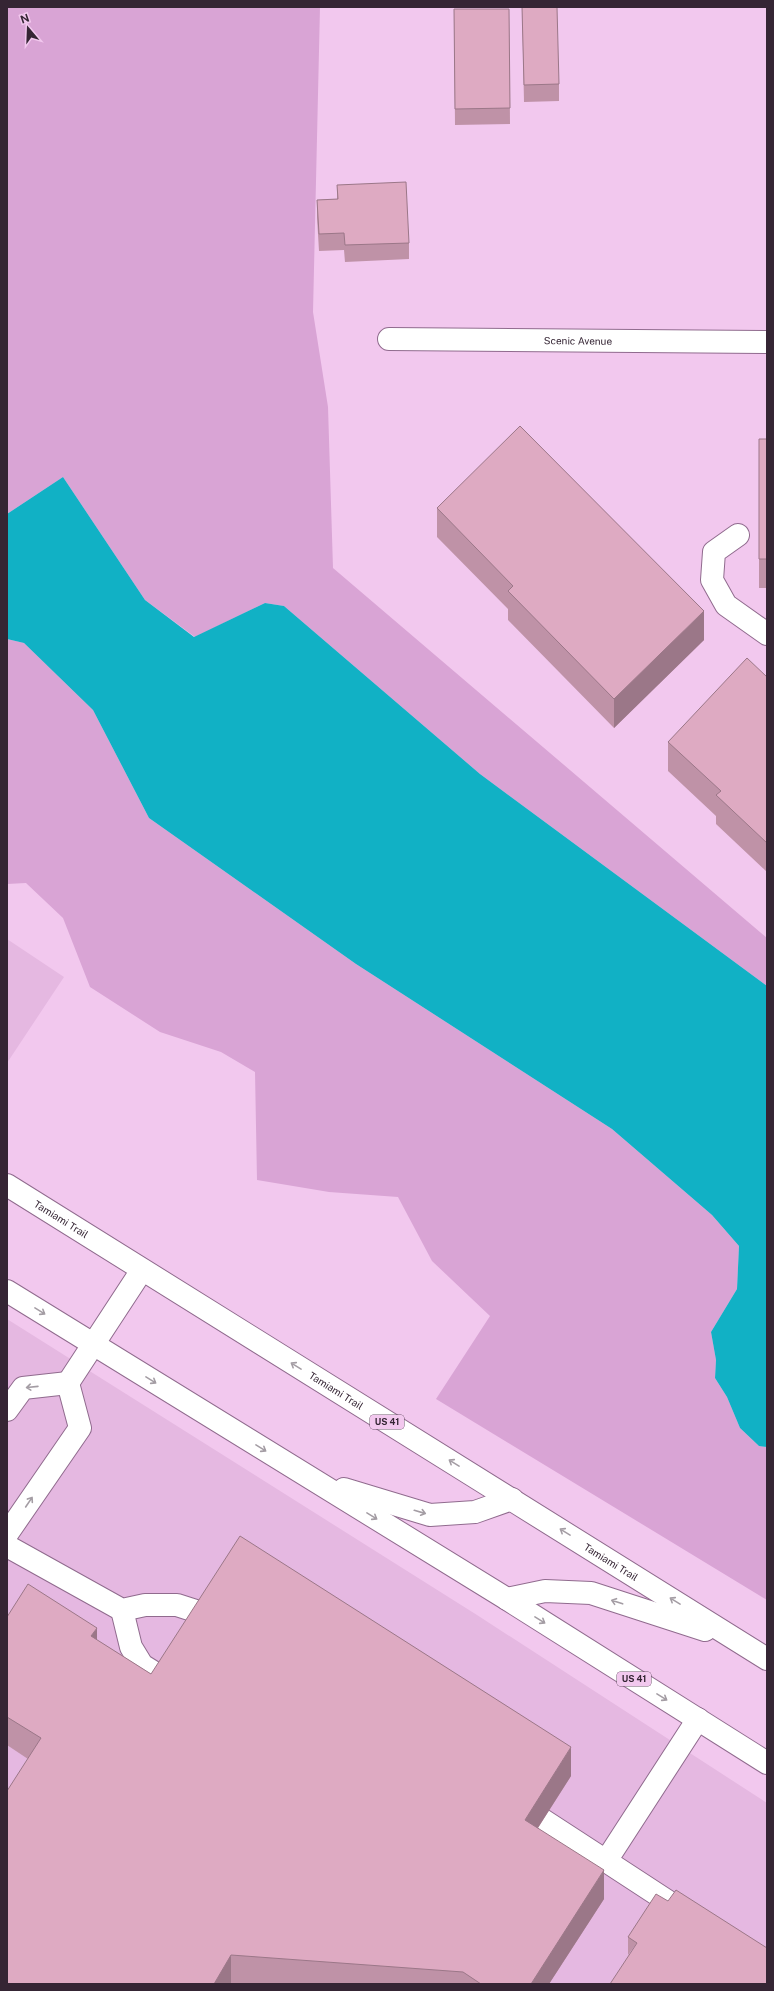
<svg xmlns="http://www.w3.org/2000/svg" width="774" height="1991" font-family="'Public Sans',sans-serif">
	<rect width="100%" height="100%" fill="#f2c8ee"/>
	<path fill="#e5b8e1" d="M7,939l57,38 -57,86z
		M7,1319l470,296 290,188v181h-760z"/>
	<path fill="#d9a4d5" d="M7,7h313l-7,305 15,95 5,161 434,370v48l-287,-212 -196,-168 -19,-3 -70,34 -50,-37 -82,-123 -56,37z
		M7,639l17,4 69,67 56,108 207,146 256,165 100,86 27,31 -2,43 -26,43 5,28 -1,18 12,19 13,31 19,18 8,1v153l-331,-201 54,-83 -58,-55 -34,-64 -69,-5 -72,-12 -2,-108 -34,-20 -61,-20 -70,-45 -27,-69 -37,-35 -19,1z"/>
	<path fill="#11b1c5" d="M63,477l82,123 49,37 71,-34 19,3 196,168 287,212v461l-8,-1 -19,-18 -13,-31 -12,-19 1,-18 -5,-28 26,-43 2,-43 -27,-31 -100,-86 -256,-165 -207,-146 -56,-108 -69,-67 -17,-4v-125z"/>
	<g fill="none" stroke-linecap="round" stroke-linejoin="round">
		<defs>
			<g id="minor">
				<path id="s1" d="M389,339l378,3"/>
				<path d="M738,535l-24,17 -2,28 14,25 41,29"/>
				<path d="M7,1410l16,-22 45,-5"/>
				<path d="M7,1534l73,-106 -12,-45 74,-113"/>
				<path d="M7,1546l115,64 23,-5h32l31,10"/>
				<path d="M122,1610l9,37 11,18 24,15"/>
				<path d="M543,1820l63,41"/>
				<path d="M681,1910l-75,-49 92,-142"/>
			</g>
			<g id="major">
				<path id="s2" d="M7,1185l760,474"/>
				<path d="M7,1291l500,308 260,164"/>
				<path d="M344,1489l86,26 45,-3 37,-13"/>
				<path d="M507,1599l38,-8 46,2 114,37"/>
			</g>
		</defs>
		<use href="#minor" stroke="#906b8e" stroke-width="24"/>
		<use href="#major" stroke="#906b8e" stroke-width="24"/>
		<use href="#minor" stroke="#fff" stroke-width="22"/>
		<use href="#major" stroke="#fff" stroke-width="22"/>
	</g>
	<path fill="#bf92a7" d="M522,7l37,77v17l-35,1z
		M454,9h55l1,115 -55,1z
		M337,185l72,58v16l-64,3 -1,-12 -25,1 -2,-34v-17l20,-1z
		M759,439h8v149h-8z
		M437,508l267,132 -90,88 -106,-108v-11l-71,-72z
		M767,677v195l-51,-48v-8l-48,-45v-29z
		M7,1617l90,23 54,34 420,102 -33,52 66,71 -55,85h-542l21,-225 -21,-14z
		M668,1901l-40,54v-18z"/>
	<path fill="#9b7788" d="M704,611v29l-90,88v-29z
		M97,1628v29l-6,-21z
		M571,1747v29l-46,72v-28z
		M604,1870v29l-55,85h-18z
		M231,1955v29h-17z"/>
	<path fill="#deaac2" stroke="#9b7788" d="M522,7h35l2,77 -35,1z
		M454,9h55l1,99 -55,1z
		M406,182l3,61 -64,2 -1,-12 -25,1 -2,-34 21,-1 -1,-14z
		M520,426l184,185 -90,88 -106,-108 5,-5 -76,-78z
		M759,439h8v120h-8z
		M747,658l20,19v166l-51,-48 5,-4 -53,-49z
		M240,1536l331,211 -46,73 79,50 -73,114h-50l-18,-12 -232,-17 -17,29h-207v-193l34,-53 -34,-21v-100l21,-33 69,44 -6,8 60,38z
		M676,1890l91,58v36h-157l27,-41 -9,-6 28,-43 12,7z"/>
	<defs><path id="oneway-shaft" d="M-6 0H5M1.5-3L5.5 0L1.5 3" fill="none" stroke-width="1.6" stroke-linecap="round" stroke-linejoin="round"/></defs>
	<g stroke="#a49da4">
		<use href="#oneway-shaft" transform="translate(40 1311) rotate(32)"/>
		<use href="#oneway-shaft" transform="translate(296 1366) rotate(-148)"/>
		<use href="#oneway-shaft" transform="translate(151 1380) rotate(32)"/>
		<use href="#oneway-shaft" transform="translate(32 1387) rotate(174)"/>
		<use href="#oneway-shaft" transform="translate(261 1448) rotate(32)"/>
		<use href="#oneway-shaft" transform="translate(454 1463) rotate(-148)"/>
		<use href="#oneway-shaft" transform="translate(29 1502) rotate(-56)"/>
		<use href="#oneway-shaft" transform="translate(420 1512) rotate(16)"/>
		<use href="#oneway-shaft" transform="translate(372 1516) rotate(32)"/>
		<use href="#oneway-shaft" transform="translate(565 1532) rotate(-148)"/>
		<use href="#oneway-shaft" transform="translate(675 1601) rotate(-148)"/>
		<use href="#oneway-shaft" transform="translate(617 1602) rotate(-162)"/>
		<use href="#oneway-shaft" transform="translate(540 1620) rotate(32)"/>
		<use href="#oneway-shaft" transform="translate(662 1697) rotate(32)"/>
	</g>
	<g text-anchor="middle" stroke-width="3" stroke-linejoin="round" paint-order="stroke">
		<g fill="#f2c8ee" stroke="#6e566c" stroke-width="1">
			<rect x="370" y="1415" width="34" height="14" rx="3"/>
			<rect x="617" y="1672" width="34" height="14" rx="3"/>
		</g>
		<g font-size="9" font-weight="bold" fill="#352534">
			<text x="387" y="1425">US 41</text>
			<text x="634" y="1682">US 41</text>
		</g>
		<g font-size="10" fill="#352534" stroke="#f2c8ee">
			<text dy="4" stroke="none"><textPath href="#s1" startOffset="189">Scenic Avenue</textPath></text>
			<text dy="4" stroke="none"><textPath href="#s2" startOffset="64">Tamiami Trail</textPath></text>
			<text dy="4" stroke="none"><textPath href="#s2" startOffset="388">Tamiami Trail</textPath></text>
			<text dy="4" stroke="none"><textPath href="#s2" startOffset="712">Tamiami Trail</textPath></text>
		</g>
	</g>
	<rect width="774" height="1991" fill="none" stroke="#352534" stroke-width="16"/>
	<g transform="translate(28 28) rotate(341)" stroke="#f2c8ee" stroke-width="3" paint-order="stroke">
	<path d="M0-3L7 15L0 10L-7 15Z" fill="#352534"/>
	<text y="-6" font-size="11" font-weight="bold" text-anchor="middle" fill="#352534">N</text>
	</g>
</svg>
